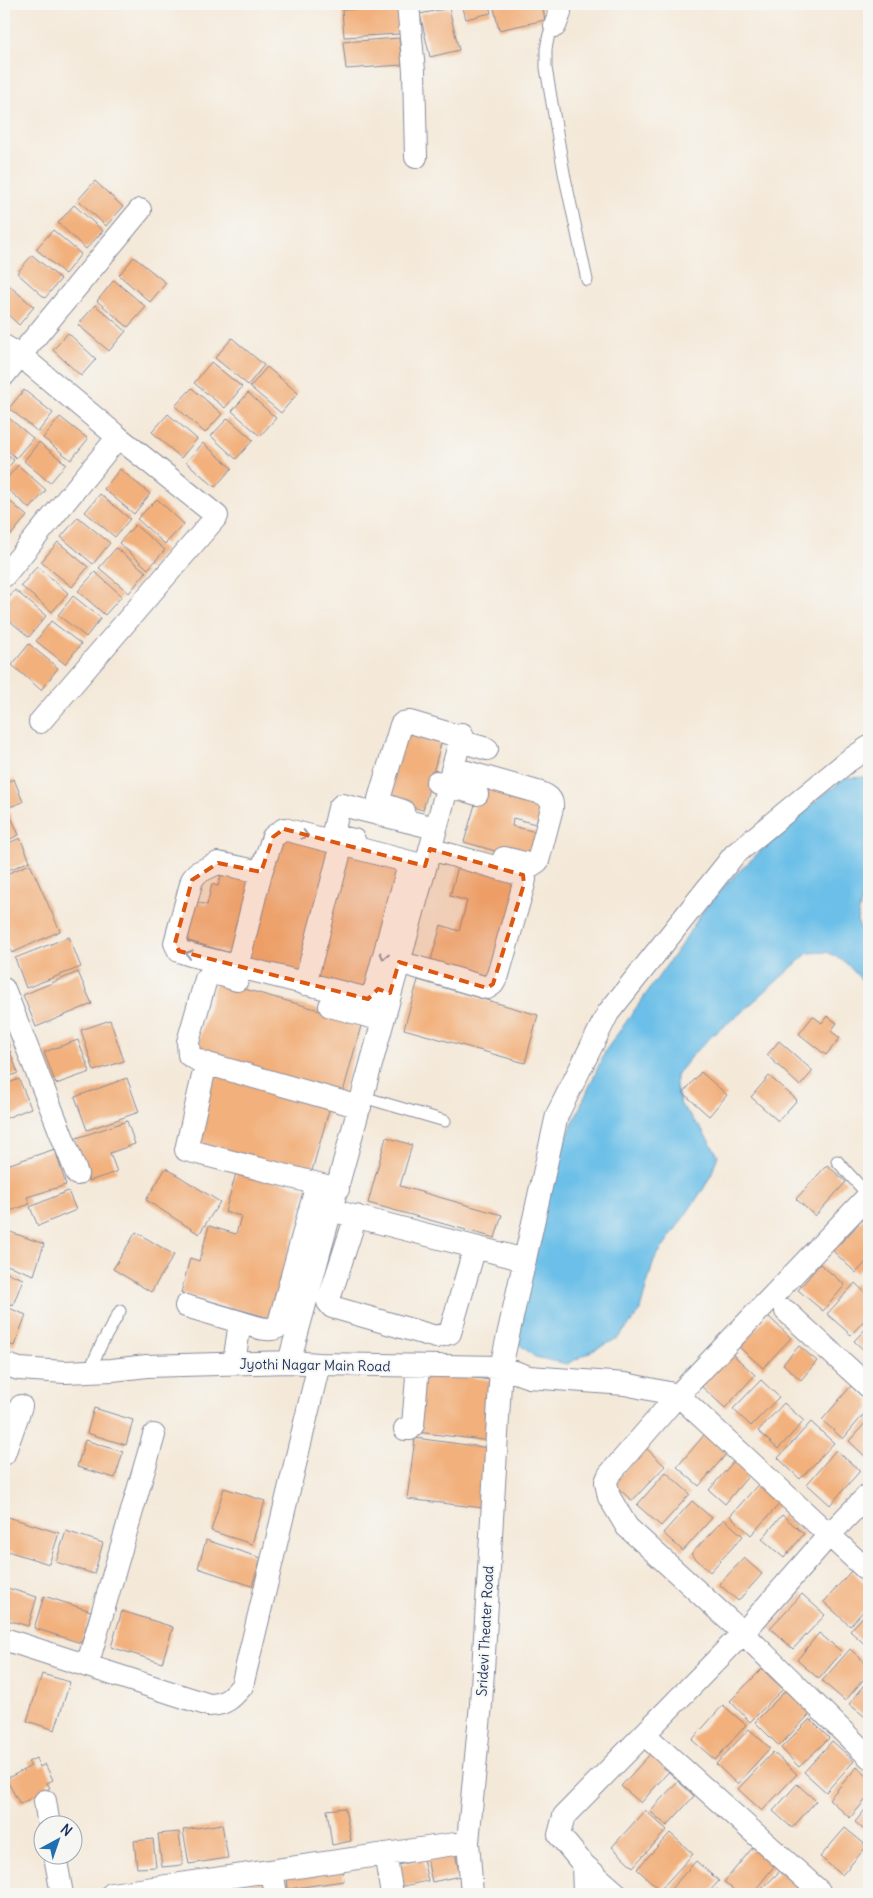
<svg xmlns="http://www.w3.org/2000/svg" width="873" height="1898" font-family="Delius,sans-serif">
	<rect width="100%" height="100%" fill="#f6f6f2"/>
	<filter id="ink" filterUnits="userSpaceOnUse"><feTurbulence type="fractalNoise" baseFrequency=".02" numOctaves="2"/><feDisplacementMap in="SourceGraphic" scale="10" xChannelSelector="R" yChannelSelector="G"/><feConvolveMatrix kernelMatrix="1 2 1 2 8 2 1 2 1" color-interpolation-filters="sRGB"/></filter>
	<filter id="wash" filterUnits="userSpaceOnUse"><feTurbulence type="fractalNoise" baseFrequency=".0096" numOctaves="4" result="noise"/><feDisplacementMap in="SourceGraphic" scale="20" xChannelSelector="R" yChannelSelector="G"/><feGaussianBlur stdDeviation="1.12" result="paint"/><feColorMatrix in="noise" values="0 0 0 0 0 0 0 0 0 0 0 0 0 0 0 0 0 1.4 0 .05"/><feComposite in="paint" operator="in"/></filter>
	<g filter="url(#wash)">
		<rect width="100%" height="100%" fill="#f4e9d9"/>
		<path fill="#6cbfe8" stroke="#4477a3" d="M865,777l4,2v90l-12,52 8,18 4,4v45l-24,-26 -18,-10 -19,1 -66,59 -27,21 -21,20 -18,22v12l5,18 20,24 17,26 -6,18 -8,15 -50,72 -15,53 -21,25 -51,26 -32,-7 -16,-13 -3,-26 24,-97 27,-85 39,-86 75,-105 24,-37 24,-27 68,-65 48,-38z"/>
		<g id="blocks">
			<path fill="#f2b07b" d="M339,4h25v1l-25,2z
				M462,4h27l2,9 -25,6z
				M493,4h49l3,16 -46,10z
				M399,7l1,27 -56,3 -2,-27z
				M449,8l10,42 -29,7 -10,-43z
				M399,38l3,27 -56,4 -3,-27z
				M95,181l28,26 -17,19 -28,-26z
				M74,205l29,26 -17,18 -28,-26z
				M53,230l28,24 -16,20 -29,-25z
				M32,255l29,24 -16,19 -28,-25z
				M134,257l32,26 -16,19 -31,-27z
				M114,280l32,27 -18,20 -31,-26z
				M4,281l30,26 -15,18 -15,-14z
				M95,305l31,26 -17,20 -31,-26z
				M68,333l28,26 -15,17 -28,-26z
				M232,338l32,27 -16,20 -33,-27z
				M211,362l31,25 -17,21 -31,-25z
				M267,367l31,26 -17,20 -31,-26z
				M192,388l30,26 -17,19 -30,-27z
				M24,390l29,23 -15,19 -29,-24z
				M248,393l28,25 -16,18 -28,-25z
				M4,414l29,24 -17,20 -12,-11z
				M168,414l29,25 -16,19 -29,-26z
				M60,417l28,22 -17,21 -28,-22z
				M228,418l25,22 -17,19 -25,-23z
				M39,442l27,22 -16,19 -26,-22z
				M203,443l29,25 -17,19 -29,-25z
				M4,452l10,8 -10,13z
				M18,465l28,25 -16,19 -26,-23v-4z
				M120,469l30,25 -16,20 -30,-25z
				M100,494l30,25 -15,18 -30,-25z
				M4,496l23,20 -16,19 -7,-7z
				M157,499l27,25 -19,20 -28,-25z
				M78,517l32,26 -17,21 -32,-27z
				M135,525l30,25 -17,19 -29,-26z
				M58,542l30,25 -16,20 -31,-25z
				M116,548l30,24 -17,21 -30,-25z
				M37,566l31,27 -16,19 -31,-26z
				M95,572l27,24 -17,19 -27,-24z
				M15,590l31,26 -17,21 -25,-21v-12z
				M73,596l28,22 -15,19 -28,-22z
				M51,621l30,23 -16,20 -29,-23z
				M29,644l29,24 -17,22 -29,-25z
				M402,729l41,7 -20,74 -41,-11z
				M14,779l9,23 -19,7v-26z
				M481,784l69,19 -7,23 -30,-8 -1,8 28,7 -6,29 -70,-20z
				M8,810l11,25 -15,7v-30z
				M281,835l53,15 -34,123 -54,-15z
				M20,838l10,23 -26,11v-27z
				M348,852l55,16 -35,125 -55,-16z
				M459,863l62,18 -27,97 -63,-18 10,-35 18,6 8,-30 -17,-5z
				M30,864l30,67 -48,22 -8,-20v-58z
				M223,869l32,9 -21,76 -52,-15 11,-38 14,4 5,-21 6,2z
				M69,937l12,30 -55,21 -11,-30z
				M78,972l14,32 -56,23 -13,-32z
				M418,980l120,35 -13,48 -121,-34z
				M216,981l146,41 -20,74 -147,-42z
				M813,1016l9,7 5,-7 10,7 -6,8 9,7 -14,17 -27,-21z
				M110,1020l14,41 -30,10 -13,-41z
				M4,1032l6,16 -6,2z
				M78,1040l12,32 -34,12 -12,-32z
				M779,1041l34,30 -13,15 -33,-31z
				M10,1051l8,22 -14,6v-25z
				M211,1068l120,35 -21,75 -120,-34z
				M701,1072l26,23 -18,21 -26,-23z
				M769,1076l28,24 -19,21 -27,-24z
				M127,1078l12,34 -52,18 -12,-33z
				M19,1079l12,29 -27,11v-34z
				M127,1121l8,23 -25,9 7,19 -28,9 -15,-42z
				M386,1137l26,8 -12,41 102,29 -7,23 -127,-35z
				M55,1149l11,36 -39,12 3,7 -26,9v-47z
				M827,1165l19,17 -31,34 -19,-17z
				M166,1168l54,34 -21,32 -53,-34z
				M237,1170l69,19 -36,129 -89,-25 9,-35 9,3 10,-35 27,8 5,-18 -16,-4z
				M68,1191l8,19 -38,16 -8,-19z
				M869,1213v46l-13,14 -23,-22z
				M5,1230l39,14 -10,31 -30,-11z
				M136,1232l38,23 -23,37 -38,-23z
				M820,1264l25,21 -22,26 -25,-21z
				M4,1272l19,7 -10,26 -9,-3z
				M855,1283l14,13v19l-18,20 -24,-21z
				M4,1306l22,9 -12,31 -10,-4z
				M768,1316l23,22 -28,30 -24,-21z
				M869,1325v30l-15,-14z
				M799,1346l18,15 -16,19 -18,-16z
				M729,1351l26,24 -30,33 -26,-24z
				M423,1371l75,10 -7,60 -75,-9z
				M761,1380l18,17 -28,29 -18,-17z
				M851,1386l18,16v6l-26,31 -21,-19z
				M784,1403l20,18 -26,28 -20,-18z
				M94,1408l39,12 -7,25 -39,-12z
				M869,1419v41l-20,-19z
				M811,1422l23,21 -34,36 -22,-21z
				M705,1434l22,19 -28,33 -22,-19z
				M415,1438l75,10 -7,60 -76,-9z
				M85,1440l38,12 -8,26 -38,-11z
				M646,1448l19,18 -33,35 -19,-18z
				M836,1450l24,21 -30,34 -23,-21z
				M734,1461l16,13 -25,30 -16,-14z
				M666,1472l24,22 -29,32 -24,-21z
				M762,1480l22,19 -33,36 -21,-19z
				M224,1488l41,13 -13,43 -41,-13z
				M692,1501l20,17 -29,33 -20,-18z
				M782,1515l22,19 -20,24 -22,-19z
				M8,1517l51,16 -10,31 -45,-14v-19z
				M724,1519l19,17 -33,36 -19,-18z
				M66,1531l37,12 -9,31 -38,-12z
				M206,1540l55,18 -9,28 -54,-18z
				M744,1558l18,16 -24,27 -19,-17z
				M851,1571l18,16v18l-19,21 -26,-24z
				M4,1587l33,10 -9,29 -24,-7z
				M802,1594l23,21 -32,34 -23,-21z
				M44,1596l47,15 -10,32 -47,-15z
				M869,1610v38l-19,-17z
				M122,1611l51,16 -11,36 -51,-16z
				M819,1633l23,19 -23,27 -22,-19z
				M850,1649l19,17v7l-24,28 -23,-20z
				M762,1669l21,20 -33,33 -20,-21z
				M42,1674l28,8 -15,48 -28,-9z
				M869,1680v40l-20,-16z
				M788,1688l24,24 -33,34 -24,-24z
				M723,1705l23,20 -31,35 -23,-20z
				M810,1719l19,19 -30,29 -18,-19z
				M749,1729l21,19 -33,36 -21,-20z
				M832,1741l22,20 -28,31 -22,-20z
				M773,1752l24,22 -35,37 -24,-22z
				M651,1753l19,17 -29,33 -20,-17z
				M36,1758l4,9 5,-3 8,16 -6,3 3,5 -30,16 -14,-25 25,-13 -3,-4z
				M857,1767l12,11v18l-19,22 -21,-19z
				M678,1781l16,15 -27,30 -17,-15z
				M797,1784l19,17 -24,27 -19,-17z
				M869,1805v29l-14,-12z
				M345,1808l6,33 -19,4 -5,-35z
				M645,1810l22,20 -34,37 -21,-20z
				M222,1824l6,34 -39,6 -6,-34z
				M845,1828l22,18 -25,29 -22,-18z
				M179,1832l4,33 -21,2 -4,-33z
				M670,1833l23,21 -33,36 -23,-21z
				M153,1839l3,28 -19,1 -3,-27z
				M754,1846l22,18 -24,30h-13l-15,-12z
				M455,1853l5,23 -28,6 -5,-23z
				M423,1859l5,22 -29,6 -5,-21z
				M696,1861l23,20 -12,13h-35l-3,-3z
				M783,1868l19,18 -7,8h-38z
				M343,1870l1,11 -56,8 -1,-12z
				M265,1881l1,8 -38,5 -2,-7z
				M717,1889l6,5h-10z"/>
		</g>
	</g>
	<g filter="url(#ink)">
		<use href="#blocks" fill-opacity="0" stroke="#888c9c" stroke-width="1"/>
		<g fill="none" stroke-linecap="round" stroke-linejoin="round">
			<defs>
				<path id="service" d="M555,26l-6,8 -3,15v19l18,105 23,107
					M363,1097l82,24
					M837,1161l32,35
					M89,1371l13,-28 18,-32"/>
				<path id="minor" d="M408,4l6,67 2,86
					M555,26l5,-13 -2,-9
					M4,346l17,10 97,81 99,79 -177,206
					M4,375l136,-165
					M4,576l114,-139
					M460,741l27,8
					M453,768l88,25c7,3 12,6 11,15l-14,53 -6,4 -28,-7
					M437,782l40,12
					M403,811l-21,-7 -3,-5 22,-74 2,-2 7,-1 51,15
					M354,840l-19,-4 -2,-3 6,-25 3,-3 93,23
					M392,925l18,-63
					M407,930l-15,-5 -17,64 -7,10 -177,-44 -12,-4 -4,-8 17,-63 5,-7 21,-10 43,9 12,-35 11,-8 141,37
					M399,962l88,26 6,-4 5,-9 26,-91 1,-5 -2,-4 -93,-26
					M237,967l24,-95
					M237,980c-10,-3 -24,-10 -31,-1l-18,63 1,13 12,7 159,45
					M305,984l37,-140
					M4,989l73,185
					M330,1006l53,14
					M206,1063l-20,87 152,39
					M869,1195l-191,200 -69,80 -3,7 3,15 18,30 116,106 126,124
					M342,1213l183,47
					M356,1216l-28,86 4,5 104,30 14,-4 25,-86
					M186,1306l54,16
					M786,1311l83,76
					M289,1362l173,-628
					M234,1363l6,-41c11,3 27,11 38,5l39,-143
					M4,1364l15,5 46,3 47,-2 35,-4 142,-4 30,2 182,3 28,10 96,7 53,11 191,177
					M405,1429h5l3,-4 5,-59
					M4,1454l17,-48
					M4,1639l205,66c16,0 23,-7 33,-19l77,-322
					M87,1666l67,-231
					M645,1735l174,156
					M45,1801l4,25
					M385,1854l7,40
					M55,1856l7,38
					M583,1864l1,30
					M272,1872l4,22
					M112,1894l356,-52
					M472,1894l-4,-52 13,-138 20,-337 56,-252 51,-102 126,-158 114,-94 21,-14
					M617,1894l-34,-30 -24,-29 5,-19 179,-183 87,-99 39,-40"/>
			</defs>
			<use href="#service" stroke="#888c9c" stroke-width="13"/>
			<use href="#minor" stroke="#888c9c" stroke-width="24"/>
			<use href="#service" stroke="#fff" stroke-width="11"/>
			<use href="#minor" stroke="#fff" stroke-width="22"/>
		</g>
		<defs><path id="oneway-chevron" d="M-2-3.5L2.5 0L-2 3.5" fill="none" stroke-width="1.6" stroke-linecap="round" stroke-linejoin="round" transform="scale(1.25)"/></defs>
		<g stroke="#8d97ae">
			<use href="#oneway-chevron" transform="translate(305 835) rotate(15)"/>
			<use href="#oneway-chevron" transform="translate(189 954) rotate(-162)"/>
			<use href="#oneway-chevron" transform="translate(384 956) rotate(104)"/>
		</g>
	</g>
	<path fill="#de5710" fill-opacity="0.2" stroke="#de5710" stroke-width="4" stroke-dasharray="10 6" stroke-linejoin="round" d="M284,829l141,37 5,-17 93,26 1,9 -31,100 -6,4 -88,-26 -9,31 -12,-4 -10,10 -189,-48 -4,-8 17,-63 26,-17 43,9 12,-35z"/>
	<g text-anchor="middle" stroke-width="4" stroke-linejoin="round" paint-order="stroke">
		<g font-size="14" fill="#1b2f5e" stroke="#f6f6f2">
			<text transform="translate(315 1365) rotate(1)" y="5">Jyothi Nagar Main Road</text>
			<text transform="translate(485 1631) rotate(-87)" y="5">Sridevi Theater Road</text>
		</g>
	</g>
	<rect width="873" height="1898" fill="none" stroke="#f6f6f2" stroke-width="20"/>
	<g transform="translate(58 1840) rotate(40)"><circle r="24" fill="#f6f6f2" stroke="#9ea6b7"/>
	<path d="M0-4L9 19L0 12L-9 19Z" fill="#1f6fb2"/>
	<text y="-8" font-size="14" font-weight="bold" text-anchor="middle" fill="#1b2f5e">N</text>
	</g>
</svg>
